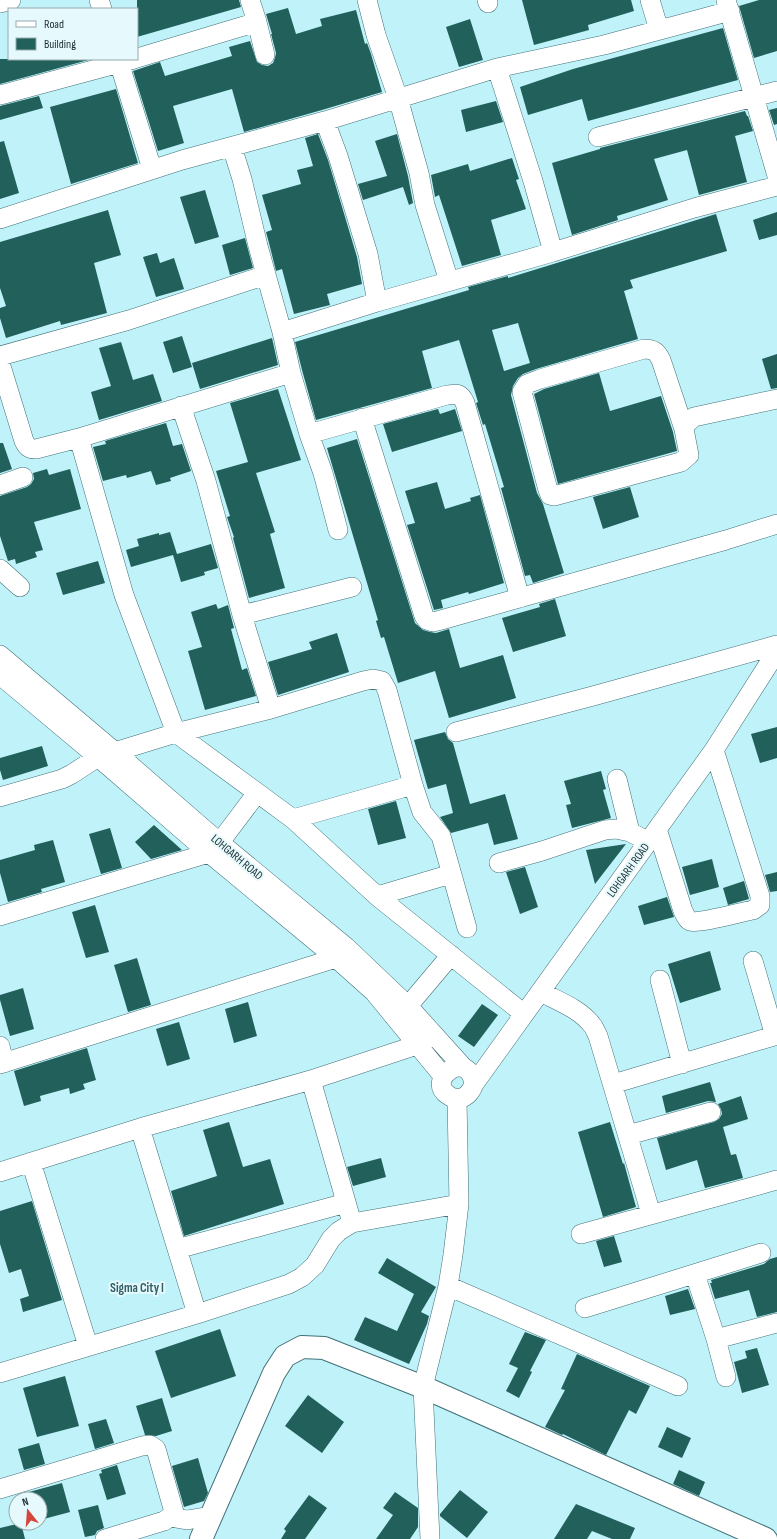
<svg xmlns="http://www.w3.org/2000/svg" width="777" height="1539" font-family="'Sofia Sans Condensed',sans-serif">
	<rect width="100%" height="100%" fill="#c0f2fa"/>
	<path fill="#21605b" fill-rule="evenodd" d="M137,0h102l2,7 -104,30z
		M522,0h109l3,11 -46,14 1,5 -55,15z
		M759,0h18v51l-23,7 -15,-52z
		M288,8l8,26 26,-8 -2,-7 36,-9 9,34 2,-1 4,11 11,38 -60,18 -78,22 -12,-43 -59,17 11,37 -26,8 -25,-80 27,-9 5,14 67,-20 -3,-9 21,-6 7,21 5,3 6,1 5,-3 2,-5 1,-5 -5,-19h1l-6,-20z
		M470,19l13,41 -24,7 -13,-40z
		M723,28l15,52 -150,41 -6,-22 -54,16 -8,-28 53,-18z
		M0,59h92l-92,25z
		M116,89l22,74 -67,21 -21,-77z
		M39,96l4,12 -43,12v-14z
		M496,101l7,21 -37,10 -5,-22z
		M777,108v16l-3,1 -5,-15z
		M745,111l2,5h1l5,15 -18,5 12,46 -48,13 -12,-45 -33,9 14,41 -51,16 1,4 -46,15 -20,-72 48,-14v-1z
		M318,134l10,26 29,97 5,27 -35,10 3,11 -36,9 -12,-45 -6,2 -7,-28 -3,-11 6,-2 -10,-35 39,-11 -4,-14 16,-4 -8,-28z
		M397,134l11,42 5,27 -4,2 -6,-18 -40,13 -5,-16 29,-8 -12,-35z
		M4,141l15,52 -19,6v-57z
		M512,158l7,21 -3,1 10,29 -35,11 10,35 -39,11 -23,-71 -4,2 -4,-22 37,-11 2,7z
		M205,190l14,47 -24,7 -15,-47z
		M108,210l13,45 -27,8 13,50 -46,12 -1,-4 -54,17 -6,-20v-10l6,-2 -6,-18v-46z
		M777,212v23l-18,5 -6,-20z
		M716,214l11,37 -97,29 3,8 -9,3 14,48 -102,30 -13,5 -5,4 -5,8 -2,9 26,98 6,11 21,69 -31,10 -3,-8 -5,1 -24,-88 3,-1 -19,-63 -2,1 -7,-22 2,-1 -19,-62 -37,11 10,37 -116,32 -14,-50 -7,-28 174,-52 -1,-3 40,-11v2zM518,323l12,40 -26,8 -12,-41z
		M245,238l8,30 -23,7 -8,-30z
		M157,253l3,10 14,-5 10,31 -28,8 -13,-40z
		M182,336l10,31 -19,6 -10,-31z
		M272,338l6,27 -78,24 -8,-26z
		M121,342l12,38 20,-6 9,27 -63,19 -8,-28 20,-6 -12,-38z
		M777,354v34l-6,1 -9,-30z
		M599,373l11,38 51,-15 12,36 4,19 -119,33 -24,-90 10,-5z
		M278,389l23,71 -45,13 19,59 -5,2 15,54 -36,10 -16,-60 1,-1 -7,-20 3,-1 -14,-45 32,-9 -18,-59z
		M438,409l2,5 15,-5 7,22 -70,21 -9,-28z
		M166,423l7,23 9,-2 9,27 -21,7 1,3 -15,4 -5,-14 -24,7 -1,-3 -23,6 -10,-34 13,-3 -1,-3z
		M357,439l58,184 8,7 7,2 6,1 13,-4 11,39 43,-13 13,43 -67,20 -14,-47 -37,12 -14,-46 -3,1 -5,-17 2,-1 -51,-172z
		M0,443h3l9,26 -12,4z
		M47,469l2,6 21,-6 11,40 -47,13 9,28 -8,2 2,5 -21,7 -1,-5 -7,2 -8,-25v-40l27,-9 4,-3 3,-5 -1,-6z
		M437,482l8,27 26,-8 -1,-3 10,-3 24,88 -35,11 -1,-2 -27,8 2,8 -9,2 -27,-85 8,-2 -10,-32z
		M630,487l9,30 -36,12 -10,-32z
		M170,532l7,22 34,-10 7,24 -14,4 1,3 -24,7 -8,-27 -42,12 -5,-17 13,-4 -2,-7 22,-6v2z
		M98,561l7,22 -42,12 -7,-22z
		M555,599l11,37 -53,16 -11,-34 38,-11 -1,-3z
		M216,604l2,5 10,-4 6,23 -3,1 11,41 5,-2 9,28 -51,14 -17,-59 14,-4 -11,-35z
		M337,633l12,39 -71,23 -10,-33 44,-13 -3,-7z
		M777,727v31l-17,5 -9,-29z
		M445,732l3,7 5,4 17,61 35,-10 13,45 -24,6 -6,-22 -37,10 -11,-16 13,-4 -7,-29 -18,5 -14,-49z
		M42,746l6,20 -45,14 -3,-10v-12z
		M601,771l5,18 -3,1 8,28 -39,10 -6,-23 5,-1 -7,-23z
		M396,801l10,37 -28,7 -10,-36z
		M154,825l28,25 -31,9 -16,-17z
		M110,828l12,40 -21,6 -12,-40z
		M53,840l12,42 -24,7 1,3 -34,10 -8,-29v-13l35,-10 -1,-5z
		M626,844l-31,40 -9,-34z
		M712,859l7,28 -29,8 -8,-28z
		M525,867l13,40 -18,7 -14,-42z
		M777,872v19l-7,1 -5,-17z
		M744,881l5,18 -21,6 -5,-17z
		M667,897l7,20 -30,8 -6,-19z
		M95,905l14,47 -23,6 -14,-46z
		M710,951l11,39 -41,13 -12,-39z
		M137,958l14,47 -23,7 -14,-47z
		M23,988l11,41 -24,7 -10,-36v-5z
		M248,1002l9,34 -23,7 -9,-34z
		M482,1004l16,11 -24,32 -16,-11z
		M179,1022l11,37 -23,7 -11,-37z
		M87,1048l9,32 -13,4 2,5 -15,5 -1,-6 -29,8 1,5 -17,5 -10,-35z
		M710,1082l6,20 -8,-1 -42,12 -4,-17z
		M741,1096l7,23 -25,8 8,28 5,-1 7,24 -38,10 -8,-28 -31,10 -9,-32 57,-16 5,-3 3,-5 -1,-5 -3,-5z
		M229,1122l14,45 27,-8 14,45 -100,32 -13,-45 46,-15 -14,-46z
		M610,1122l13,42 1,-1 12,44 -33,10 -25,-85z
		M381,1158l5,19 -33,9 -6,-19z
		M32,1201l30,99 -39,12 -3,-13 9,-3 -8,-27 -12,4 -9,-29v-33z
		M614,1236l8,26 -18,5 -8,-26z
		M777,1257v55l-20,5 -8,-27 -34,9 -5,-16h2l-1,-3 53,-16 6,-5z
		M387,1258l49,29 -15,25 8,4 -2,8 -18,40 -55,-24 11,-23 32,14 17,-37 -36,-21z
		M688,1289l7,20 -25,6 -5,-19z
		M220,1329l16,47 -65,22 -16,-47z
		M525,1332l21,8 -16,31 2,1 -13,26 -13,-7 12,-23 -9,-4z
		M757,1348l12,37 -27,8 -8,-31 13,-4 -2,-7z
		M577,1354l73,32 -14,28 -7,-4 -23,45 -43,-21 -1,1 -17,-8 20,-37 -4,-1z
		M65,1376l14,50 -42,11 -14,-49z
		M308,1395l36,27 -22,31 -37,-27z
		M162,1398l10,33 -16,5 -11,-1 -9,-29z
		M106,1419l8,24 -19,6 -7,-25z
		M667,1427l24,11 -9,20 -24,-11z
		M39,1443l6,21 -21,6 -6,-21z
		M198,1458l10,35 -4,8 -20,6 -12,-41z
		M117,1465l9,29 -19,6 -8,-26 3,-1 -1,-3z
		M679,1470l26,12 -6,14 -26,-12z
		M62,1483l8,29 -30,8v-21h-20l-2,-4z
		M460,1490l28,22 -21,26 -27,-22v-2z
		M395,1492l23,16v19l-8,12h-34l17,-24 -10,-7z
		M309,1495l18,13 -22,31h-24l5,-8 -2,-2z
		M576,1504l59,24 -5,11h-18l-20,-8 -5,8h-33z
		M98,1505l6,23 -7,3 -2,4 -10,2 -7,-27z
		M21,1523l4,16h-25v-11z"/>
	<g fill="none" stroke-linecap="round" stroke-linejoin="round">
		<defs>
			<path id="street" d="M99,0l3,9
				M250,0l7,22 8,33
				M367,0l9,35 22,63 21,75 6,32 24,76
				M487,0l1,3
				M650,0l9,30
				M726,0l51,176
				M0,3l11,-3
				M137,58l120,-36
				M118,59l34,110
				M497,68l36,113 20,71
				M0,95l134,-36
				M325,121l13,35 30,98 9,48
				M598,137l179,-46
				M232,147l10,32 16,67 24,86
				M0,219l182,-59 143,-39 172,-53 107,-23 126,-34
				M0,356l129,-36 137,-45
				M0,363l24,78c3,6 5,8 12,8l43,-11 212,-65
				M181,406l25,75 36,134 29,94
				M362,418l62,198 3,4 6,2 8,-2 285,-80 51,-16
				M684,429l-23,-69c-4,-8 -7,-11 -17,-11l-104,30 -13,5 -5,8 26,98 2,5 4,1 127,-34 8,-7 -5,-26 2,-5 8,-7 83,-18
				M309,434l14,39 15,57
				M79,438l45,157 52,138 117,86 84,77 147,118
				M0,485l23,-8
				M0,569l20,18
				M520,598l-55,-195c-5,-11 -8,-9 -18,-8l-138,39 -18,-61 -9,-41 95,-30 176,-50 141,-44 83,-22
				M242,615l110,-28
				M0,655l115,97 98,85 133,110 62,59 56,62
				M0,675l98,82 111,96 127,105 38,34 69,84
				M456,732l137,-36 184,-51
				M617,779l13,53
				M0,797l62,-18 10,-5 26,-17 78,-24 95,-24 92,-28 10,-2 9,2 5,9 26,95 9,27 19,24 26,92
				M293,819l120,-34
				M657,829l26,82c2,3 3,8 7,10 9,3 52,-9 63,-11l7,-5v-9l-46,-146
				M499,863l43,-12 63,-21 11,-1 14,3 19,10
				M377,896l64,-19
				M0,916l209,-63 11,-11 37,-49
				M753,961l22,75
				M660,980l22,84
				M541,992c17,9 39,17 51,33 3,3 4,8 6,11l53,178
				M408,1006l43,-51
				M0,1046l4,17
				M0,1064l336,-106 7,-8
				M311,1080l106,-35 9,-6
				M474,1084c-6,-37 -49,-4 -26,11 12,9 22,0 26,-11l240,-334 63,-99
				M613,1084l164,-49
				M140,1128l57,186
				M628,1135l83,-23
				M31,1162l57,184
				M0,1172l140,-44 171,-48 41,143
				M581,1234l196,-54
				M177,1249l169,-46
				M695,1274l21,65 10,38
				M448,1286l230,100
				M585,1308l176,-55
				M716,1339l61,-16
				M0,1373l197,-59 92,-30 13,-7 13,-12 16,-26 8,-8 13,-8 107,-19
				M0,1489l142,-43 8,-1 6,4 18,63 -4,5 -6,4 -59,18
				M170,1517l17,3 24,-4
				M430,1539l-7,-152 25,-101 5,-31 6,-51 -2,-105"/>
			<path id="secondary" d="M201,1539l73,-166 11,-17 17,-9 22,1 99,39 343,152"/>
		</defs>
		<use href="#street" stroke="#427178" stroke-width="20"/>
		<use href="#secondary" stroke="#427178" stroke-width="24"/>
		<use href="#street" stroke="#fff" stroke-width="19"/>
		<use href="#secondary" stroke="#fff" stroke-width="22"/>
	</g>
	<g text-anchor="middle" stroke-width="4" stroke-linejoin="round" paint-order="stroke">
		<g font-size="12" fill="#203437" stroke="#e6f9fc">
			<text transform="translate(237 857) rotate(40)" y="4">LOHGARH ROAD</text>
			<text transform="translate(628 870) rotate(-54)" y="4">LOHGARH ROAD</text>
		</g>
		<g font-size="13" font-weight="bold" fill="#305f66" stroke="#e6f9fc">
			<text x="137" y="1292">Sigma City I</text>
		</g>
	</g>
	<rect x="8" y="8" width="130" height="52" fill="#e6f9fc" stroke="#97aaad"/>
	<rect x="16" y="21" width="20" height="6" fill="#ffffff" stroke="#97aaad"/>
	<text x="44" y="28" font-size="12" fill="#203437">Road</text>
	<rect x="16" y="38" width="20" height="12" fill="#21605b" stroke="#97aaad"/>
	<text x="44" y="48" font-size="12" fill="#203437">Building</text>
	<g transform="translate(28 1511) rotate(343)"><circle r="19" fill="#e6f9fc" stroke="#97aaad"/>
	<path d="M0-3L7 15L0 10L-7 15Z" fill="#d4463d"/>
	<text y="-6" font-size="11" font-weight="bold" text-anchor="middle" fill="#203437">N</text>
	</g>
</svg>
